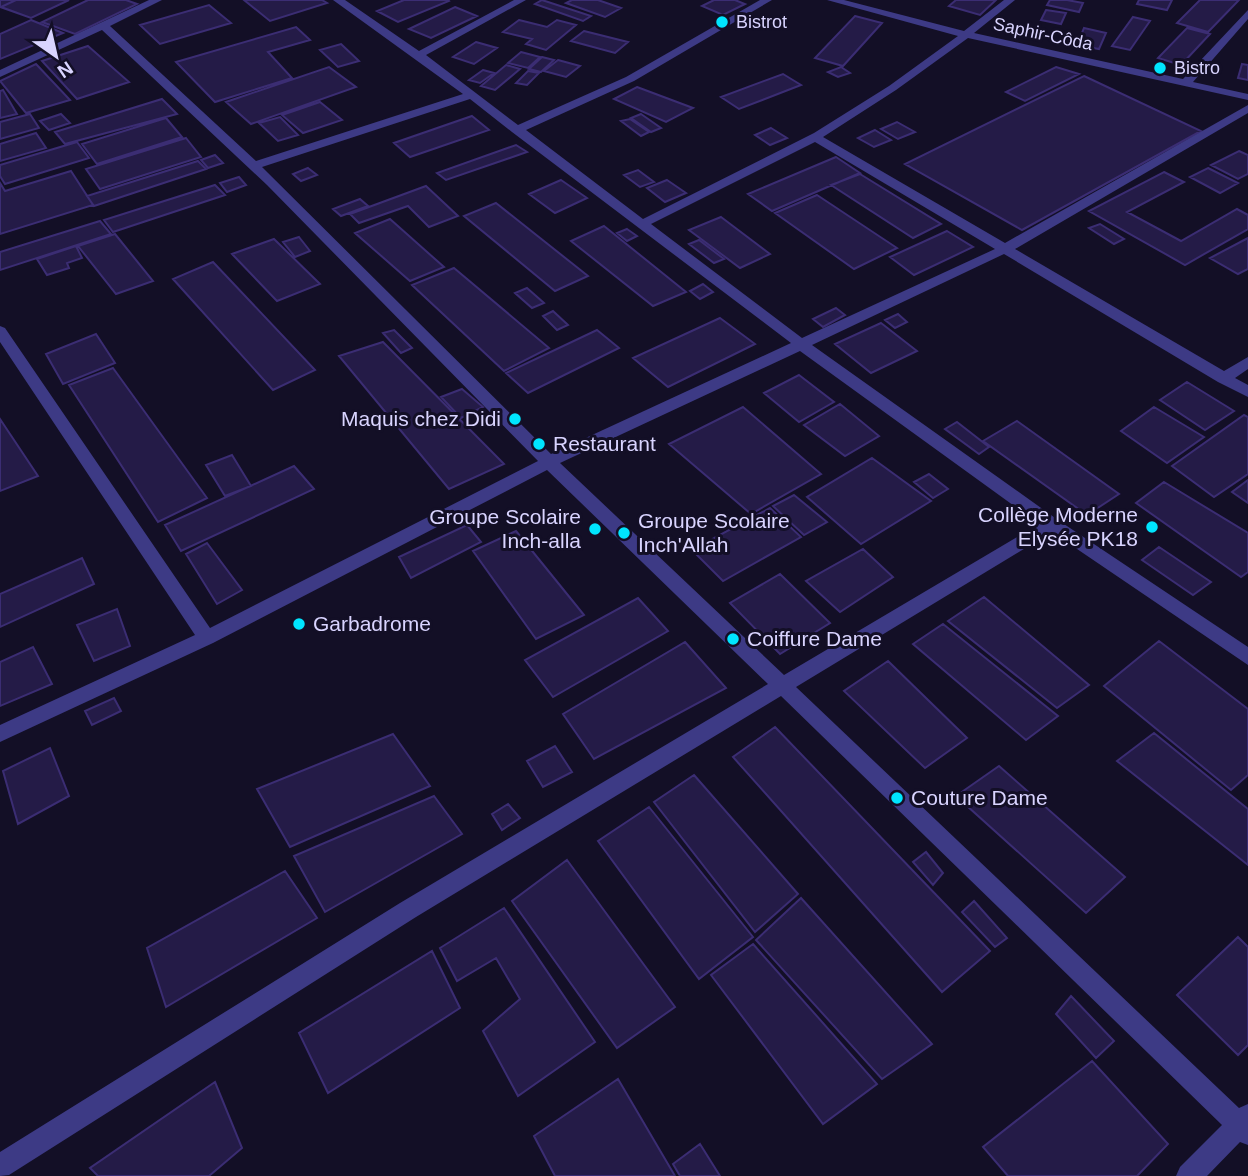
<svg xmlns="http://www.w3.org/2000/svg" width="1248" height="1176" font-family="Helvetica,sans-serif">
	<rect width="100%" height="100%" fill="#130f26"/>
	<path fill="#241b47" stroke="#3b2d73" stroke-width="2" d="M0,0h69l-38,18 -31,-11z
		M16,0h53l-38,18 -30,-11z
		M88,0h38l11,4 -62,30 -33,-12z
		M244,0h78l5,3 -57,18z
		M404,0h44l1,1 -51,21 -21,-11z
		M542,0l49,16 -8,5 -48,-17z
		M572,0h26l23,8 -16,9 -39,-14z
		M714,0h21l10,4 -22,11 -21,-9z
		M956,0h40l-16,15 -31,-9z
		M1050,0h17l16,3 -4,9 -32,-7z
		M1139,0h33l-5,10 -30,-6z
		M1200,0h39l-31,32 -31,-9z
		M209,5l22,18 -71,21 -20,-19z
		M455,7l22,9 -46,22 -22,-9z
		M1046,10l20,3 -5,11 -20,-4z
		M855,16l27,7 -39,43 -28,-8z
		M1133,17l17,4 -20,29 -18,-4z
		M31,20l32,13 -63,26v-25z
		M519,20l28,7 10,-7 19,5 -30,25 -20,-6 6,-5 -29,-7z
		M296,27l14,13 -42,12 24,26 -77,24 -39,-40z
		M1084,28l22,5 -7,16 -22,-4z
		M1187,28l23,6 -29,31 -23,-7z
		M584,31l44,11 -13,11 -44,-12z
		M476,42l21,6 -23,16 -21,-7z
		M341,44l18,17 -21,6 -18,-17z
		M88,46l41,36 -52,17 -35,-38z
		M521,52l19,5 -12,11 -20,-5z
		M542,57l12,3 -13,12 -12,-3z
		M558,60l22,6 -14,11 -22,-6z
		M36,64l34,36 -44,13 -26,-32z
		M1242,64l6,1v15l-10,-2z
		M506,65l14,4 -25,21 -14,-4z
		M329,67l27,20 -105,37 -25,-22z
		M841,67l9,6 -12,4 -10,-5z
		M1056,67l23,7 -54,27 -19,-9z
		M483,70l11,3 -14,10 -11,-3z
		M528,71l11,2 -12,12 -11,-2z
		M783,74l18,11 -62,24 -18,-12z
		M1084,76l117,55 -179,99 -117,-66z
		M637,87l56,21 -27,14 -52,-23z
		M3,90l14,24 -17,4v-27z
		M162,99l15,15 -112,30 -10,-12z
		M320,102l22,18 -39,13 -21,-18z
		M30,114l9,14 -39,11v-17z
		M61,114l9,9 -21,7 -9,-9z
		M641,114l20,14 -10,4 -20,-14z
		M472,116l17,14 -79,27 -16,-14z
		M280,117l18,18 -20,6 -19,-18z
		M166,118l16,19 -85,27 -15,-20z
		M630,119l19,13 -8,4 -20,-15z
		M897,122l18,10 -17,7 -17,-10z
		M771,128l16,10 -17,7 -15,-10z
		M875,130l16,10 -17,7 -16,-9z
		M36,133l10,15 -46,13v-17z
		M186,138l15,19 -101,32 -14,-20z
		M77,142l12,16 -84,26 -5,-8v-11z
		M516,145l11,7 -81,28 -9,-7z
		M1239,151l9,4v19l-10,5 -27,-14z
		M215,155l8,8 -15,5 -7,-8z
		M836,157l24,16 -88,38 -24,-17z
		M198,161l8,8 -112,37 -7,-10z
		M308,168l9,7 -16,6 -8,-7z
		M1208,168l30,15 -18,10 -30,-16z
		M638,170l16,12 -14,5 -16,-12z
		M71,171l22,34 -93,29v-51l5,8z
		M1164,172l20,10 -57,30 54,29 56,-32 11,6v14l-63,36 -96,-54z
		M860,174l81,50 -28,14 -82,-53z
		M239,177l7,8 -19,7 -7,-9z
		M561,180l26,18 -32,15 -26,-19z
		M667,180l19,13 -21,9 -18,-14z
		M215,185l10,10 -112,37 -9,-12z
		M426,186l32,30 -29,11 -21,-21 -49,17 -9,-9z
		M817,195l80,53 -43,21 -79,-56z
		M360,199l8,7 -27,10 -8,-7z
		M496,203l92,73 -33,15 -91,-75z
		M721,217l49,37 -30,14 -51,-38z
		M390,219l54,48 -34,14 -55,-48z
		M100,221l11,13 -111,36v-18z
		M1100,224l24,15 -10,5 -25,-16z
		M604,226l82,66 -33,14 -82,-65z
		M627,229l10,7 -10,5 -10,-8z
		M947,231l26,16 -59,28 -24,-18z
		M115,234l38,47 -37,13 -38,-48z
		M299,237l11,14 -15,6 -12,-15z
		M1248,238v31l-10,5 -28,-16z
		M274,239l46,45 -43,17 -45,-47z
		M699,240l25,19 -10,4 -25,-19z
		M76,246l6,12 -15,5 2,5 -22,7 -10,-16z
		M213,262l102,108 -42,20 -100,-111z
		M454,268l95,80 -45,23 -92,-86z
		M703,284l10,8 -13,7 -10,-8z
		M527,288l17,15 -12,5 -17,-15z
		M836,308l9,7 -22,12 -10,-8z
		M553,311l15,14 -11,5 -14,-14z
		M898,314l9,8 -12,6 -10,-8z
		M720,318l35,26 -87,43 -35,-29z
		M881,323l36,28 -46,22 -36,-29z
		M394,330l18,18 -11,5 -18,-20z
		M597,330l22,18 -91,45 -22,-20z
		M96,334l19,29 -52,21 -17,-30z
		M383,342l121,122 -55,25 -110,-133z
		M113,368l94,130 -49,24 -89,-137z
		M799,375l35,27 -35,20 -35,-29z
		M1187,382l47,29 -29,19 -45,-30z
		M462,389l21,18 -22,11 -20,-21z
		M840,404l39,32 -34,20 -41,-31z
		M743,407l78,67 -70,40 -82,-70z
		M1154,407l50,30 -37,26 -46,-32z
		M1244,415l4,2v57l-34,23 -42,-31z
		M0,419l38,57 -38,15z
		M1017,421l102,73 -32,21 -104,-74z
		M957,422l32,25 -10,7 -34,-25z
		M232,455l19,31 -26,10 -19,-31z
		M872,458l59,43 -70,43 -54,-47z
		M294,466l20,23 -133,62 -16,-26z
		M929,474l19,15 -15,9 -19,-16z
		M1248,480v23l-16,-11z
		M1164,482l84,51v39l-7,5 -105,-74z
		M794,495l33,27 -23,13 -31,-29z
		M770,508l31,29 -78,44 -31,-31z
		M467,525l14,17 -70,36 -12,-21z
		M516,531l68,84 -48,24 -63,-88z
		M207,543l35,47 -25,14 -31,-50z
		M1159,547l52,35 -18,13 -51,-35z
		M863,549l30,28 -53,35 -34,-31z
		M82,558l12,26 -94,43v-33z
		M780,574l50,49 -50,31 -50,-51z
		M984,597l105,88 -32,23 -109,-87z
		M638,598l30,33 -115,66 -28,-37z
		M117,609l13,37 -36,15 -17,-36z
		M943,624l115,92 -32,24 -113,-96z
		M1159,641l89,68v66l-17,15 -127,-104z
		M685,642l41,46 -132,71 -31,-45z
		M33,647l19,37 -52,22v-44z
		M888,661l79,77 -42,30 -81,-77z
		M114,698l7,13 -29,14 -7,-14z
		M775,727l215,224 -48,41 -209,-235z
		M1154,733l94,76v56l-131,-104z
		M393,734l37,52 -140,61 -33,-58z
		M555,746l17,26 -29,15 -16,-26z
		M50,748l19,48 -51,28 -15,-53z
		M999,766l126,111 -39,36 -130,-117z
		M694,775l104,119 -43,38 -101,-130z
		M434,796l28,38 -137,78 -31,-56z
		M508,804l12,14 -18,12 -10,-16z
		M649,807l104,130 -54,42 -101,-138z
		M926,852l17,21 -10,12 -20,-23z
		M567,860l108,147 -58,41 -105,-147z
		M285,871l32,47 -151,89 -19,-59z
		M801,898l131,146 -50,35 -126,-139z
		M974,901l33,37 -12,9 -33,-35z
		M504,908l91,134 -77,54 -35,-65 37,-32 -24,-41 -39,23 -17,-33z
		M1238,937l10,10v98l-10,10 -61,-60z
		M753,944l124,140 -54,40 -112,-149z
		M432,951l28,57 -132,85 -29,-60z
		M1071,996l43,45 -18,17 -40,-44z
		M1092,1061l76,83 -31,32h-129l-25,-29z
		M618,1079l57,97h-120l-21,-40z
		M215,1082l27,66 -33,28h-111l-8,-8z
		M700,1144l20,32h-40l-7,-12z"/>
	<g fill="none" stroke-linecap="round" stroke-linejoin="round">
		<path fill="#3d3a85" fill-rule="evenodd" d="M149,0h13l-52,26 146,135 207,-67 -130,-94h12l74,51 95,-51h12l-100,55 92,70 108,-48 134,-77h12l-138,81 -108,49 117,89 171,-86 75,-47 69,-50 -131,-36h17l120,31 40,-31h11l-41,33 209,46 65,-69v9l-55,63 55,12v6l-280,-62 -72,52 -73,47 182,106 243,-138v8l-233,136 209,122 24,-14v12l-13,9 13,7v12l-30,-15 -214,-128 -192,91 246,175 190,127v18l-196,-133 -256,155 443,421 9,-4v41l-8,-3 -33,34h-31l4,-9 42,-42 -441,-429 -365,221 -407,258 -9,1v-24l400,-249 368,-219 -221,-214 -334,173 -213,99v-17l195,-90 -195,-293v-16l5,2 205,300 328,-167 -271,-276 -165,-155 -102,47v-7zM470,99l42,33 279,211 -240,111 -289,-287zM815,142l180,107 -193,89 -151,-114zM800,351l239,173 -255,151 -224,-212z"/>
	</g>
	<g fill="#00e5ff" stroke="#130f26" stroke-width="2.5">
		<circle cx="722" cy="22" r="7"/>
		<circle cx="1160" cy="68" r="7"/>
		<circle cx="515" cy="419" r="7"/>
		<circle cx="539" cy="444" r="7"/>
		<circle cx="1152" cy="527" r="7"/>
		<circle cx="595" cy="529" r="7"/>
		<circle cx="624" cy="533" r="7"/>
		<circle cx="299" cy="624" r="7"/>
		<circle cx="733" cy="639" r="7"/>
		<circle cx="897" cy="798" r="7"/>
	</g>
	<g text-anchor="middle" stroke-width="6" stroke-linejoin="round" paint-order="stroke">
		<g font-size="18" fill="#d9d4ff" stroke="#130f26" text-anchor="start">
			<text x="736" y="28">Bistrot</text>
			<text x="1174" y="74">Bistro</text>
		</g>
		<g font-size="18" fill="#d9d4ff" stroke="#130f26">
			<text transform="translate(1043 34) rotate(12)" y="6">Saphir-Côda</text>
		</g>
		<g font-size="21" fill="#d9d4ff" stroke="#130f26" text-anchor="start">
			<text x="501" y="426" text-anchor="end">Maquis chez Didi</text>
			<text x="553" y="451">Restaurant</text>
			<text x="1138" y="522" text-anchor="end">Collège Moderne<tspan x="1138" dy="24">Elysée PK18</tspan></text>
			<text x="581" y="524" text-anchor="end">Groupe Scolaire<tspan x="581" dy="24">Inch-alla</tspan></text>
			<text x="638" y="528">Groupe Scolaire<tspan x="638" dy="24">Inch'Allah</tspan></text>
			<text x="313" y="631">Garbadrome</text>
			<text x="747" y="646">Coiffure Dame</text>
			<text x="911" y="805">Couture Dame</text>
		</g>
	</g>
	<g transform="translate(56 56) rotate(146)" stroke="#130f26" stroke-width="5" paint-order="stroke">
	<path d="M0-5L12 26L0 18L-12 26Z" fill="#d9d4ff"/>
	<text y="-10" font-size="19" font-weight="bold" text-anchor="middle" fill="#d9d4ff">N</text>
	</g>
</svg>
